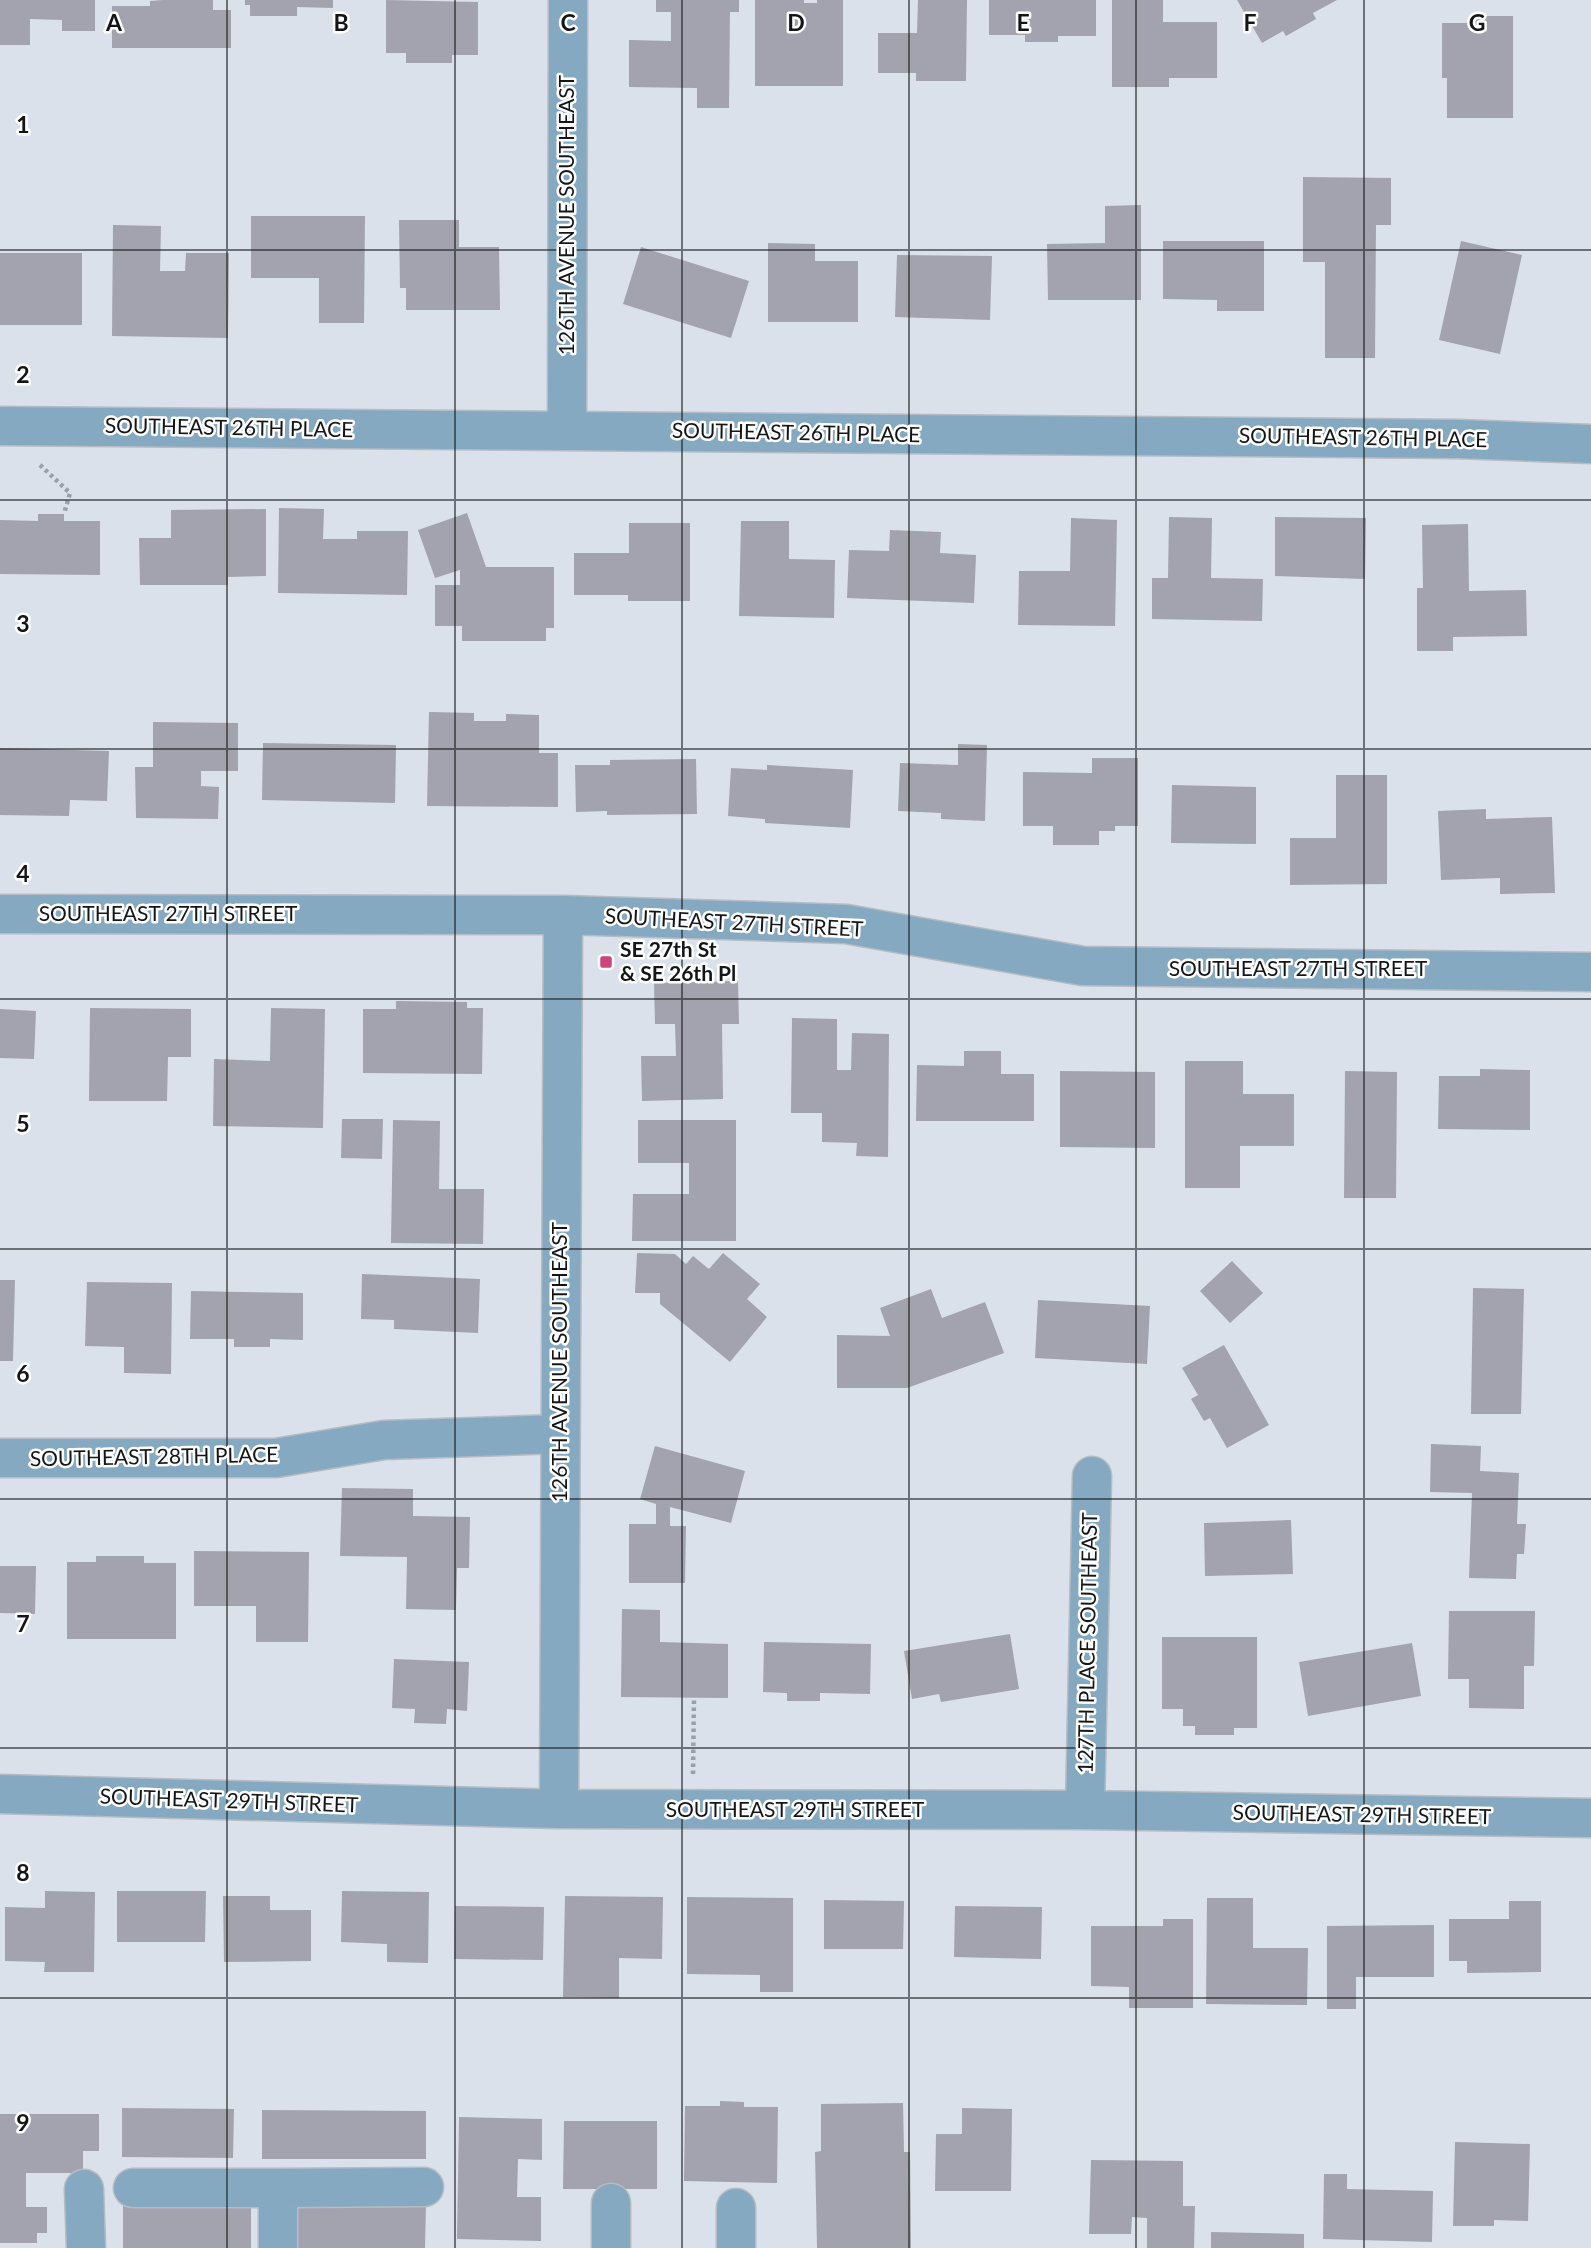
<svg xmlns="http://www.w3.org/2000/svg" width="1591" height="2248" font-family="Lato,sans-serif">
	<rect width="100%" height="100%" fill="#dae1ea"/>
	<path fill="#a2a3ae" d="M0,0h95v31h-33v-11l-32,-1v26h-30z
		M163,0h50v10h18v38h-119v-42h38v-5z
		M245,0h88v8l-36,-1v9h-47v-11h-5z
		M386,0l92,2v53h-26v8h-46v-10h-20z
		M656,0h83v12h-9l-1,96h-32v-20l-68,-1v-47l42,1v-29h-15z
		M755,0h49v3h13v-3h26v86h-88z
		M918,0h49l-1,81h-50v-8h-38v-40h39z
		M989,0h107v36h-38v6h-33v-7h-36z
		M1112,0h51v22h54v56h-48v9h-57z
		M1237,0h100l-24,13 3,6 -30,17 -3,-5 -21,12z
		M1469,16h44v102h-66v-40h-5v-55h27z
		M1303,177l88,1v47h-15l-1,133h-50v-96h-22z
		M1141,205v95h-93l-1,-56 58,-1v-37z
		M251,216h114l-1,107h-45v-45h-68z
		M399,220h60v27h40l1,63h-94v-22h-6z
		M113,225l48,1 -1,45h25l1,-18h43l-1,85 -116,-2z
		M1163,241h101v70h-47v-11l-54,-1z
		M1461,241l61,14 -22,99 -61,-14z
		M768,243l47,1v17h43v61h-90z
		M641,247l108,34 -18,57 -108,-34z
		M0,253h82v72h-82z
		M897,255l95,1 -2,64 -95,-3z
		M279,508l45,1 -1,30h34v-8h51l-1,64 -129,-2z
		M266,509v67l-38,1v8h-88l-1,-47h32v-28z
		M467,513l19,54h68v61h-8v13h-84v-15h-27v-41h25v-15l-25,8 -17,-48z
		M38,514h26v7h36v54l-100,-1v-54l38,1z
		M1169,517l43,1 -1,60 52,1 -1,42 -110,-2v-41h16z
		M1275,517l91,1 -1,61 -90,-3z
		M1071,518l46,2 -2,106 -97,-1 1,-54h51z
		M741,521h48v38l46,1 -1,58 -95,-2z
		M629,523h61v78h-62v-6h-54v-42h55z
		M1468,524l1,67 57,-1 1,46 -74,1v14h-36v-63h6l-1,-63z
		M890,530l51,2 -1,21 36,2 -2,48 -127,-5 2,-48 40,1z
		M429,712l45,1v8h32v-7l33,1v38h19v54l-131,-1z
		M153,722l85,1v48h-37v15l18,1 -1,32 -82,-1 -1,-51h18z
		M263,743l133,2 -1,58 -133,-3z
		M958,744l29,1 -2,76 -44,-2v-6l-43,-2 2,-48 58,2z
		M0,748l109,3 -2,50 -37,-1 -1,16 -69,-1z
		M1092,758h46v68h-23v5h-16v14h-46v-19h-30v-54l69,1z
		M696,759l1,55 -90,1v-4l-31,1 -1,-47h35v-5z
		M767,765l86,5 -3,58 -85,-5v-4l-37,-3 3,-48 36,2z
		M1336,775h51v109l-97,1v-47h46z
		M1172,785l84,2v57l-85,-1z
		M1486,809v10l66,-2 3,76 -55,1v-16l-59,2 -3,-69z
		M738,981l1,43h-17l1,75 -81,2 -1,-45h35l-1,-32h-20l-1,-41z
		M396,1001l71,1v6h16l-1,66 -119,-1v-64h33z
		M90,1008l101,1v48h-23l-1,44h-78z
		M271,1008l54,1 -2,119 -110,-2 1,-67 56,2z
		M0,1009l36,2 -2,48 -34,-1z
		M792,1018l45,1v51h14l1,-37 37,1 -1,123 -32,-1 1,-13 -35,-1v-29h-31z
		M964,1051h37v23h33v47h-118l1,-56 47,1z
		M1185,1061h58v33h51v52h-54v42h-55z
		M1480,1069l50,1v60l-92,-1 1,-53h41z
		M1060,1071l95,1v76l-95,-1z
		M1345,1071l52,1 -1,126h-52z
		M342,1119h41l-1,40 -41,-1z
		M393,1120l47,1 -1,68h45l-1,55 -92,-1z
		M638,1120h98v121h-104l1,-47h56v-31h-51z
		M637,1253l38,1 11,10 7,-8 16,13 14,-16 37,31 -13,15 20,18 -37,45 -70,-58v-11h-25z
		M1232,1261l31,32 -33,30 -30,-32z
		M362,1274l118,5 -2,54 -84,-4v-9l-33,-1z
		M0,1280h15l-2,81h-13z
		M87,1282l85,1 -1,91 -47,-1v-26l-39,-1z
		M1473,1288l51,1 -3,125h-50z
		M931,1289l11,29 43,-16 19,51 -97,35h-70v-53l53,1 -10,-28z
		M191,1291l112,2v47l-33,-1v8h-36v-8h-44z
		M1038,1300l112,6 -3,58 -112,-6z
		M1224,1345l45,80 -42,23 -17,-30 -6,3 -13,-22 7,-4 -16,-27z
		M1431,1444l50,2 -1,25 39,2 -2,51h9l-2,30h-7l-1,25 -47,-1 3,-85 -42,-1z
		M655,1446l90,25 -14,52 -61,-16v19h16l-1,57h-56v-59h27v-20l-16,-5z
		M342,1488l71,1v27l57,1 -1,51h-12l-1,42 -50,-1 1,-52 -67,-1z
		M1291,1520l2,54 -88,2 -1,-53z
		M194,1551l115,1 -1,90h-52v-36h-62z
		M96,1556h48v7h32v76h-109v-77h29z
		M0,1566h36l-1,48 -35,-1z
		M622,1609l38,1v32l68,2v54l-107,-1z
		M1449,1611h86l-1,55h-10v43l-55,-1v-29h-21z
		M1010,1634l9,55 -78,13 -2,-8 -27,5 -8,-48z
		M1162,1637h95v91h-23v7h-39v-9h-12v-17h-21z
		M764,1642l107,2 -1,50 -50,-1v8h-33v-8l-24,-1z
		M1412,1643l9,53 -113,20 -9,-54z
		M394,1659l75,3 -2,49 -20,-2 -1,15 -32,-1 1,-14 -23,-1z
		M45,1891l50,1 -1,80h-50l1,-10 -40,-1v-54l40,1z
		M117,1891h89l-1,51h-88z
		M342,1891l87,1 -1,71 -41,-1v-18l-46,-2z
		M223,1896h47v14h41v51l-87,1z
		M565,1896l98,1 -1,62 -43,-1v40l-56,-1z
		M687,1897l106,1v94h-33v-17l-73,-1z
		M1207,1898h46v50h55l-1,57 -101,-1z
		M824,1900l80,1 -1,48h-79z
		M1509,1901h32v71l-74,1v-12h-18v-42h60z
		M455,1906l89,1 -1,53 -89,-1z
		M955,1906l87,1 -1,52 -87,-2z
		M1163,1919h30v89h-64v-21l-38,-1v-60h72z
		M1434,1925v52h-78v32h-29v-83z
		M720,2101l24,1v5h34l-1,76 -93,-2 1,-75h35z
		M903,2103l1,49h6l1,96h-94l-2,-96 6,-1v-47z
		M122,2108l112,1 -1,49 -111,-1z
		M962,2108l50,1 -1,82h-76l1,-57h26z
		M262,2110l164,1v48h-164z
		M0,2114h99v37h-16v22h-57v34h21v26h-10v10h-37z
		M459,2117l83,2v41l-24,-1 -1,38h24v44l-84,-2z
		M564,2121h93v68h-94z
		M1455,2142l75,2 -2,77 -34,-1v6h-41z
		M1091,2160l92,1v45h12l-1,42h-47v-30l-15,-1 -1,17h-42z
		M1324,2174h23v15l86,2 -1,51 -109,-3z
		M123,2202l128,1v45h-128z
		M298,2203l128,2 -1,43h-128z
		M1211,2232l93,2v14h-93z"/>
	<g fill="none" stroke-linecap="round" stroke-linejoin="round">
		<defs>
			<path id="minor" d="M0,426l1458,13 133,5
				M567,431l1,-431
				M0,914l563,1 253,8 30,1 237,42 508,6
				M0,1458h276l108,-18 175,-6
				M0,1794l559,15 526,1 506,8
				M559,1809l4,-894
				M1085,1810l7,-334
				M133,2188h145
				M84,2189l2,59
				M611,2203v45
				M736,2208v40
				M278,2248v-60l146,-1"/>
		</defs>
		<use href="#minor" stroke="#b6bcc4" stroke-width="41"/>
		<path stroke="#9aa0a7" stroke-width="4.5" stroke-dasharray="3.5 3.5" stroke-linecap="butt" d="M40,465l30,28 -6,21
			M693,1774l1,-77"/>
		<use href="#minor" stroke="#85a9c0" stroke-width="38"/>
	</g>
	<path fill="none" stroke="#131518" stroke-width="2" stroke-opacity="0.55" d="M227,0v2248M455,0v2248M682,0v2248M909,0v2248M1136,0v2248M1364,0v2248M0,250h1591M0,500h1591M0,749h1591M0,999h1591M0,1249h1591M0,1499h1591M0,1748h1591M0,1998h1591"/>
	<rect fill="#cd437b" stroke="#fff" stroke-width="2.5" x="599" y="955" width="14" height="14" rx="3.5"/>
	<g text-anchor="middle" stroke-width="5" stroke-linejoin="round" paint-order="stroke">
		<g font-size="21" fill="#131518" stroke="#fff">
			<text transform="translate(567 215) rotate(-90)" y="7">126TH AVENUE SOUTHEAST</text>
			<text transform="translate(229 428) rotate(1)" y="7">SOUTHEAST 26TH PLACE</text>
			<text transform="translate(796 433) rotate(1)" y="7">SOUTHEAST 26TH PLACE</text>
			<text transform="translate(1363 438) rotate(1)" y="7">SOUTHEAST 26TH PLACE</text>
			<text x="168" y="921">SOUTHEAST 27TH STREET</text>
			<text transform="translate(734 923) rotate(3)" y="7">SOUTHEAST 27TH STREET</text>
			<text x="1298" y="976">SOUTHEAST 27TH STREET</text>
			<text transform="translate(560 1362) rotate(-90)" y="7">126TH AVENUE SOUTHEAST</text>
			<text transform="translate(154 1457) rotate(-1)" y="7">SOUTHEAST 28TH PLACE</text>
			<text transform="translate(1088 1643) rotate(-89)" y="7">127TH PLACE SOUTHEAST</text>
			<text transform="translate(229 1801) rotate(2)" y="7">SOUTHEAST 29TH STREET</text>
			<text x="795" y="1817">SOUTHEAST 29TH STREET</text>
			<text transform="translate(1362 1815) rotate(1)" y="7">SOUTHEAST 29TH STREET</text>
		</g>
		<g font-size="21" font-weight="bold" fill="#131518" stroke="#fff" text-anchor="start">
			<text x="620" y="957">SE 27th St<tspan x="620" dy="24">&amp; SE 26th Pl</tspan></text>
		</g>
	</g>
	<g font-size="23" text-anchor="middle" font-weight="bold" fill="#131518" stroke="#fff" stroke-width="5" stroke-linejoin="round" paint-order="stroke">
		<text x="114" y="31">A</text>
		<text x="341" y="31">B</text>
		<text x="568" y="31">C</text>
		<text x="796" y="31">D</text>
		<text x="1023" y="31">E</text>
		<text x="1250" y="31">F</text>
		<text x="1477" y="31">G</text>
		<text x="23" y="133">1</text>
		<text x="23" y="383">2</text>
		<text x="23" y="632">3</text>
		<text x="23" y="882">4</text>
		<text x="23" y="1132">5</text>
		<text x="23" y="1382">6</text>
		<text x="23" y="1632">7</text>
		<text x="23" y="1881">8</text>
		<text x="23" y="2131">9</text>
	</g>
</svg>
